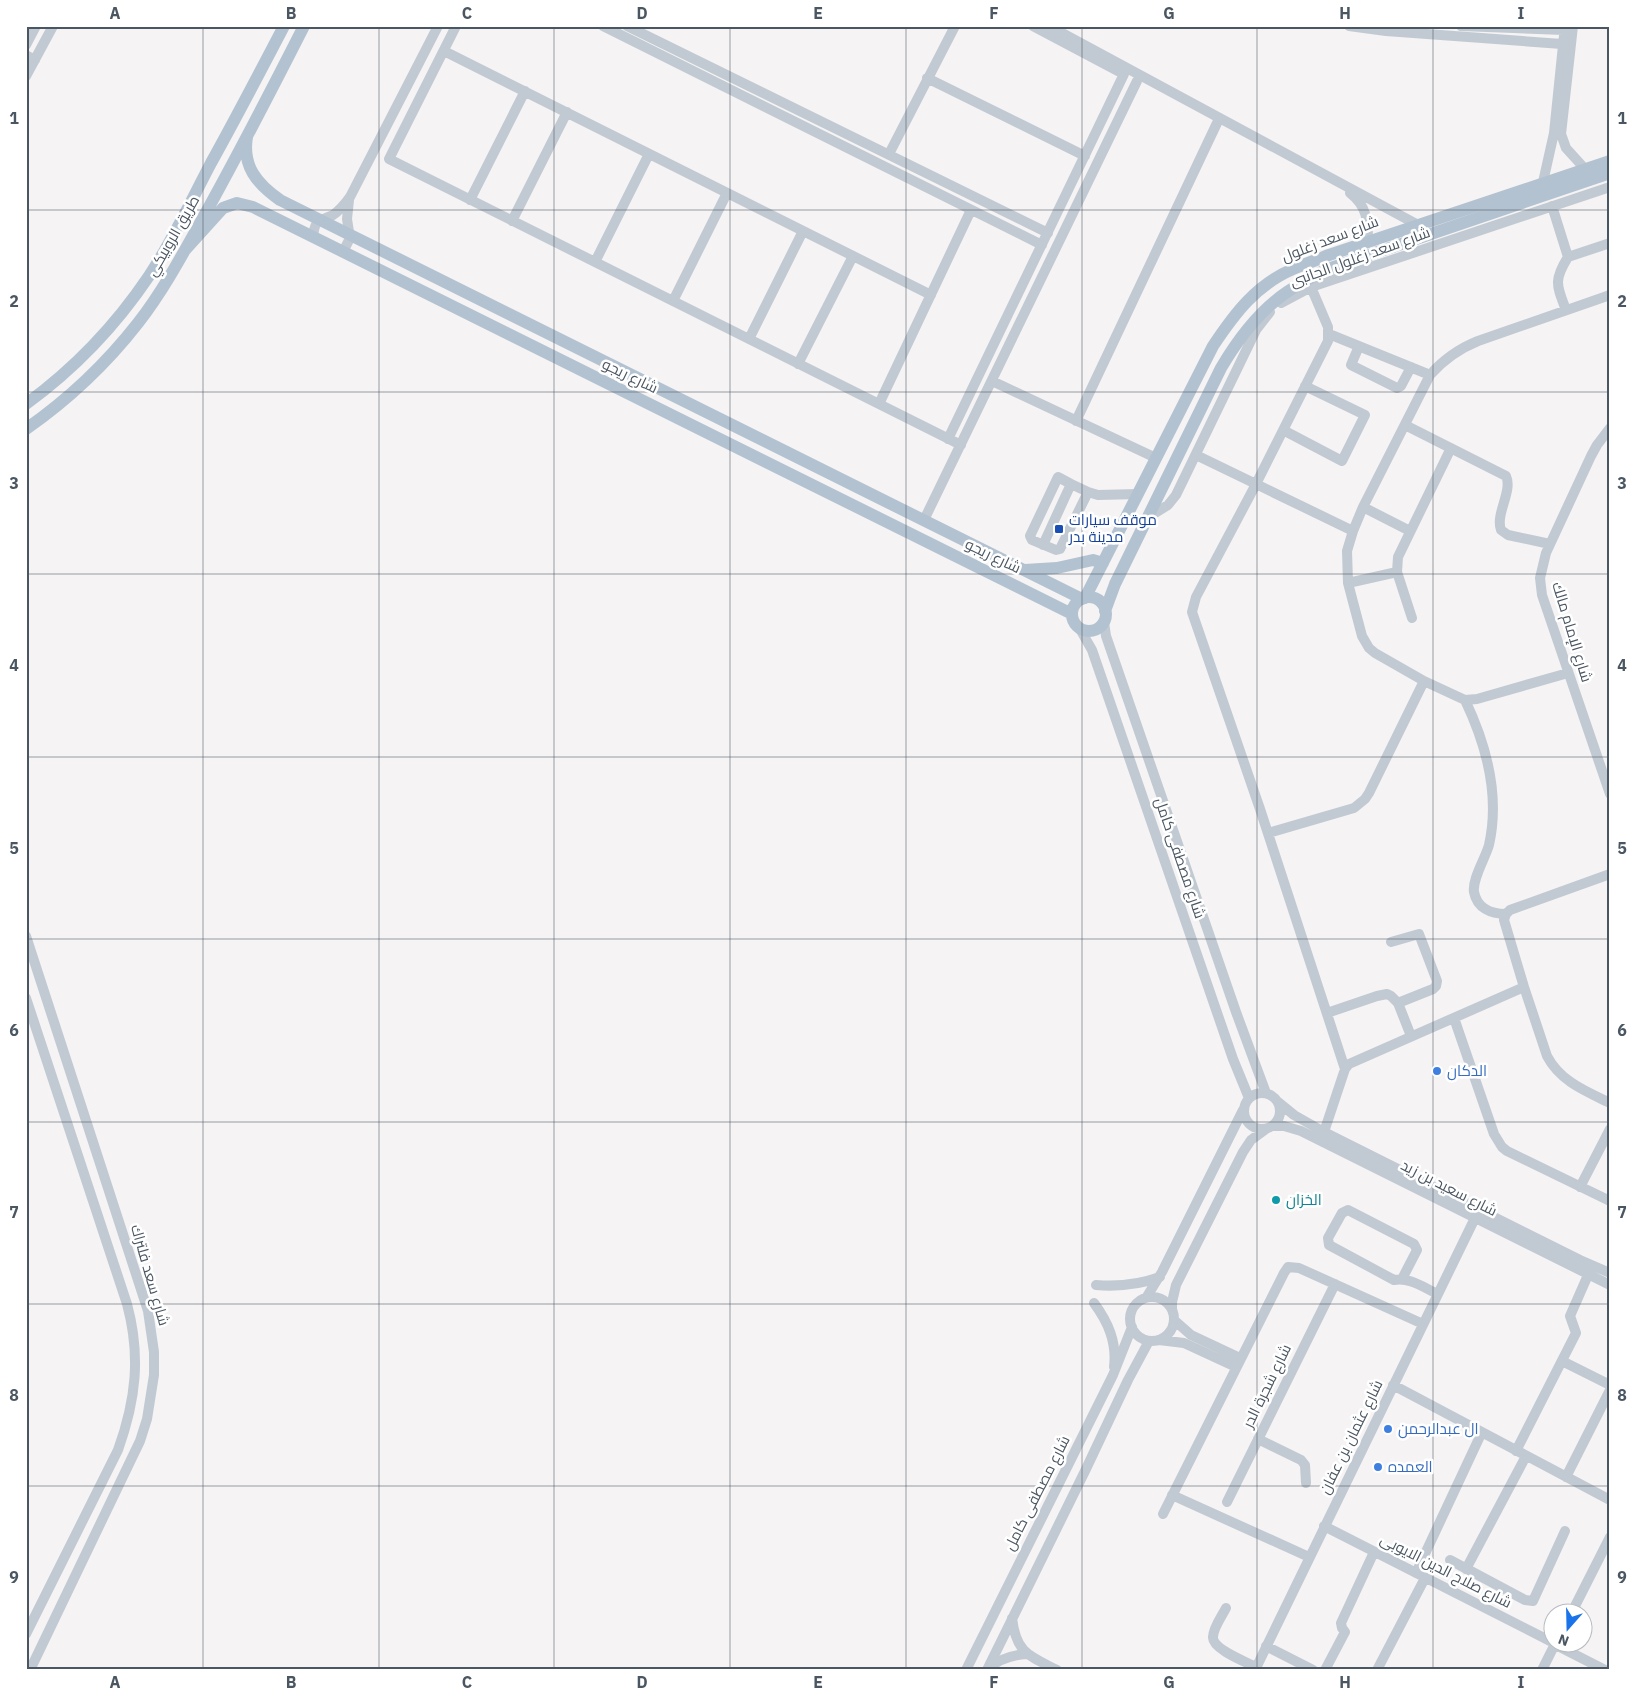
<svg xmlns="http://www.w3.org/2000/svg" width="1636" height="1696" font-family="'IBM Plex Sans',Cairo,sans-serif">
	<rect width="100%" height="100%" fill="#f5f3f3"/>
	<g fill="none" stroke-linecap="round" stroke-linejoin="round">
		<path stroke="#c1cad2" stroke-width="10" d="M456,26l-67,133 572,286
			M603,26l439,219
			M627,26l421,207
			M1033,26l85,45
			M1049,26l369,199
			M1349,26l37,5 176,13
			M1461,26l103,4
			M1573,26l-12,108 5,14 19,21
			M26,45l10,-19
			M444,51l487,244
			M26,55l9,5
			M26,76l27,-50
			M927,78l158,78
			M889,154l66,-128
			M1543,182l11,-49 11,-107
			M1350,193c17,13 18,28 18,48
			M470,200l55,-109
			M1552,206l16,51
			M512,221l55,-109
			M313,237c2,-19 6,-15 20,-22 7,-5 12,-11 17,-18l88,-171
			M343,252l7,-14 -3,-19 2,-19
			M595,262l54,-108
			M1311,287l17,40v14l-72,143 -60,113 -4,15 68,197 85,260
			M673,301l54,-108
			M1281,303l30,-16 299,-100
			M1566,310c-9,-24 -13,-29 2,-53l42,-14
			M1329,334l101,41
			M749,339l54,-108
			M1359,346l-8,19 46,23 4,-2 10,-19
			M798,364l55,-108
			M992,381l164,77
			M879,404l92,-194
			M1076,421l141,-298
			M1405,425l101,51c7,15 -11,38 -5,54l7,5 42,9
			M1610,428l-13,17 -6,11 -45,97 -6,25 2,17 68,199
			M1283,430l59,31 23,-46 -60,-29
			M948,439l176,-365
			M1196,455l157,76
			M1071,484l-13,-7 -28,59 2,4 24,10 4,-1 28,-57
			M1363,507l47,24
			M1147,518l21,-13 8,-10 80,-165 14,-18
			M924,520l213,-439
			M1043,545l28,-61 17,8 10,3 40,-1
			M1348,583l49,-11
			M1412,618l-15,-46 1,-15 53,-109
			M1104,622l2,14 130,376 30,81
			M1080,629l12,21 141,409 16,39
			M1568,673l-91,26 -12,1 -41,-19 -49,-28 -6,-5 -7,-12 -14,-53 -1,-32 6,-20 10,-24 67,-132c14,-16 28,-26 48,-34l132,-46
			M1465,700c21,44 35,96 24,145 -4,14 -17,34 -15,47 3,16 17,22 32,22
			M1268,833l86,-25 11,-9 4,-6 55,-112
			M1610,874l-100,36 -4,4 -2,6 20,67 23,69c13,25 38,35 63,47
			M26,936l122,375 6,41v23l-7,44 -7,22 -110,229
			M1391,942l28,-8 18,47 -1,5 -3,3 -35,14
			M26,998l101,306c14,52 9,96 -9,146l-92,184
			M1327,1013l50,-17 10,-2 4,2 7,7 13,33
			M1454,1018l40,116 8,13 5,4 103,50
			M1244 1111a18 18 0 1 1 36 0a18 18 0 1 1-36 0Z
			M1278,1102l16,13 30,17 256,128 30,13
			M1272,1126h12l17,5 309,154
			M1324,1132l21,-63 4,-5 175,-77
			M1580,1187l30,-58
			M1402,1279l15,-29 -3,-6 -66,-34 -6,3 -14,25 1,7 65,35c16,-3 30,8 44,14
			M1096,1285c23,2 42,0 64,-8
			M1130 1319a22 22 0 1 1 44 0a22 22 0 1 1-44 0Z
			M1146,1298l16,-26 81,-162
			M1094,1303c14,19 23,39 20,64
			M1172,1310v-8l4,-17 67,-133 8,-12 15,-11
			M1174,1320l17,15 49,23
			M1159,1340l25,3 52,24
			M1562,1361l48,24
			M1393,1385l217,115
			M1258,1439l43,21 4,5 1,18
			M1516,1451l60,-118 -6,-17 18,-41
			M1566,1477l44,-87
			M1172,1495l137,62
			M1227,1502l108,-218
			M1163,1514l121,-241 4,-6 11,1 124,56
			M1324,1526l230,117
			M1450,1560l75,40 8,1 32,-70
			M1466,1569l60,-113
			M1416,1573l66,-141
			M1226,1608c-4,8 -13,20 -13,29 -1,12 33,25 43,30
			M1571,1614l39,-77
			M1012,1618c4,35 17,38 45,52
			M1554,1644l51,26
			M1266,1646l47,24
			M988,1669c11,-10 23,-14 39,-15
			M966,1670l147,-295 19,-48
			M987,1670l99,-201 42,-89 21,-39
			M1255,1670l220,-452
			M1325,1670l20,-38 -3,-4 -1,-5 33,-71
			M1377,1670l48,-92
			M1542,1670l13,-26"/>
		<path stroke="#b3c2d1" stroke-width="12" d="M247,137c-5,29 10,47 33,63l802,399
			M185,250l38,-42 14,-5 16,4 819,407
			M26,404c48,-35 90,-79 123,-128 24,-36 42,-75 62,-113 25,-45 49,-91 73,-137
			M26,429c43,-30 80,-65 112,-106 28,-36 49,-77 71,-116 33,-60 64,-120 95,-181
			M1025,570l32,-2 36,-8 10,3
			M1072 614a17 17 0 1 1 34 0a17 17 0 1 1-34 0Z
			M1085,598l128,-252c22,-33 43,-61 80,-77 11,-5 22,-8 33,-13l284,-95
			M1105,611l10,-27 106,-216c17,-29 38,-57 66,-76 12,-8 25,-15 38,-22l285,-97"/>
	</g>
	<path fill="none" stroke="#4a5661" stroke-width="1" stroke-opacity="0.55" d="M203,26v1644M379,26v1644M554,26v1644M730,26v1644M906,26v1644M1082,26v1644M1257,26v1644M1433,26v1644M26,210h1584M26,392h1584M26,574h1584M26,757h1584M26,939h1584M26,1122h1584M26,1304h1584M26,1486h1584"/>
	<rect fill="#1a4fb4" stroke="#fff" stroke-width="2" x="1054" y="524" width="10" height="10" rx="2.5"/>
	<g fill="#3f7fe0" stroke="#fff" stroke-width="2">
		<circle cx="1437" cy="1071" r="5"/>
		<circle cx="1388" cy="1429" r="5"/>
		<circle cx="1378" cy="1467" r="5"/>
	</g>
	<circle fill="#0f9aa8" stroke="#fff" stroke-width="2" cx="1276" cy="1200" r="5"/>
	<g text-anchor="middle" stroke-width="5" stroke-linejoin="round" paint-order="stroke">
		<g font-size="15" fill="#4a5661" stroke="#fff">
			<text transform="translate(173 236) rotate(-60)" y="5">طريق الروبيكي</text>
			<text transform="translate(1330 239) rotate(-21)" y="5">شارع سعد زغلول</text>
			<text transform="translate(1360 257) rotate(-20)" y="5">شارع سعد زغلول الجانبى</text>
			<text transform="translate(630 376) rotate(26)" y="5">شارع ريجو</text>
			<text transform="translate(993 556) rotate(26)" y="5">شارع ريجو</text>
			<text transform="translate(1572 632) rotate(73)" y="5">شارع الإمام مالك</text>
			<text transform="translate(1180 858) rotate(71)" y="5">شارع مصطفى كامل</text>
			<text transform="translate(1449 1188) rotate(27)" y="5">شارع سعيد بن زيد</text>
			<text transform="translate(150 1275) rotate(74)" y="5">شارع سعد فلتراك</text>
			<text transform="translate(1267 1386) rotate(-64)" y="5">شارع شجرة الدر</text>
			<text transform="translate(1351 1437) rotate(-64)" y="5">شارع عثمان بن عفان</text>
			<text transform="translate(1037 1493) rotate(-63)" y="5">شارع مصطفى كامل</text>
			<text transform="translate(1446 1571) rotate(27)" y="5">شارع صلاح الدين الايوبى</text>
		</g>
		<g font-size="15" fill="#164399" stroke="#fff" text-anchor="start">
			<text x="1069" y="525">موقف سيارات<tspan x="1069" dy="17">مدينة بدر</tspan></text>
		</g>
		<g font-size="15" fill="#366cbe" stroke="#fff" text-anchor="start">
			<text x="1447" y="1076">الدكان</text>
			<text x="1398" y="1434">ال عبدالرحمن</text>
			<text x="1388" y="1472">العمده</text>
		</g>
		<g font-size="15" fill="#0d838f" stroke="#fff" text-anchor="start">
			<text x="1286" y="1205">الخزان</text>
		</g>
	</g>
	<rect width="1636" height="1696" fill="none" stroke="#ffffff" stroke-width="55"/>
	<g transform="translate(1568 1628) rotate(200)"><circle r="24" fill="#ffffff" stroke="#b7bbc0"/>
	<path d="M0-4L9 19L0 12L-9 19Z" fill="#1a73e8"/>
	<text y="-8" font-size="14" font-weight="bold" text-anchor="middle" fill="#4a5661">N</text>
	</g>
	<rect x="28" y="28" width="1580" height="1640" fill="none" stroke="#4a5661" stroke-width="2"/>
	<g font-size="16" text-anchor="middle" font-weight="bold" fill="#4a5661">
		<text x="115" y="19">A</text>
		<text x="291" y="19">B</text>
		<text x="467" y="19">C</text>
		<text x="642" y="19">D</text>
		<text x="818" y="19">E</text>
		<text x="994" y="19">F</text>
		<text x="1169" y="19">G</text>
		<text x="1345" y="19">H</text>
		<text x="1521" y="19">I</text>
		<text x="14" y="124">1</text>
		<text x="1622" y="124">1</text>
		<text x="14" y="307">2</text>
		<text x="1622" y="307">2</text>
		<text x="14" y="489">3</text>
		<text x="1622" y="489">3</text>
		<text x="14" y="671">4</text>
		<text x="1622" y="671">4</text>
		<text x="14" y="854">5</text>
		<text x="1622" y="854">5</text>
		<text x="14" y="1036">6</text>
		<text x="1622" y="1036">6</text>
		<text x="14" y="1218">7</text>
		<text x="1622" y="1218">7</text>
		<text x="14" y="1401">8</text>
		<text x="1622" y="1401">8</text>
		<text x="14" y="1583">9</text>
		<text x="1622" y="1583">9</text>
		<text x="115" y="1688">A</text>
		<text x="291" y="1688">B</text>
		<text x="467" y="1688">C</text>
		<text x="642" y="1688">D</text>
		<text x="818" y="1688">E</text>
		<text x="994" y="1688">F</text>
		<text x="1169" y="1688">G</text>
		<text x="1345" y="1688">H</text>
		<text x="1521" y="1688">I</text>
	</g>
</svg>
